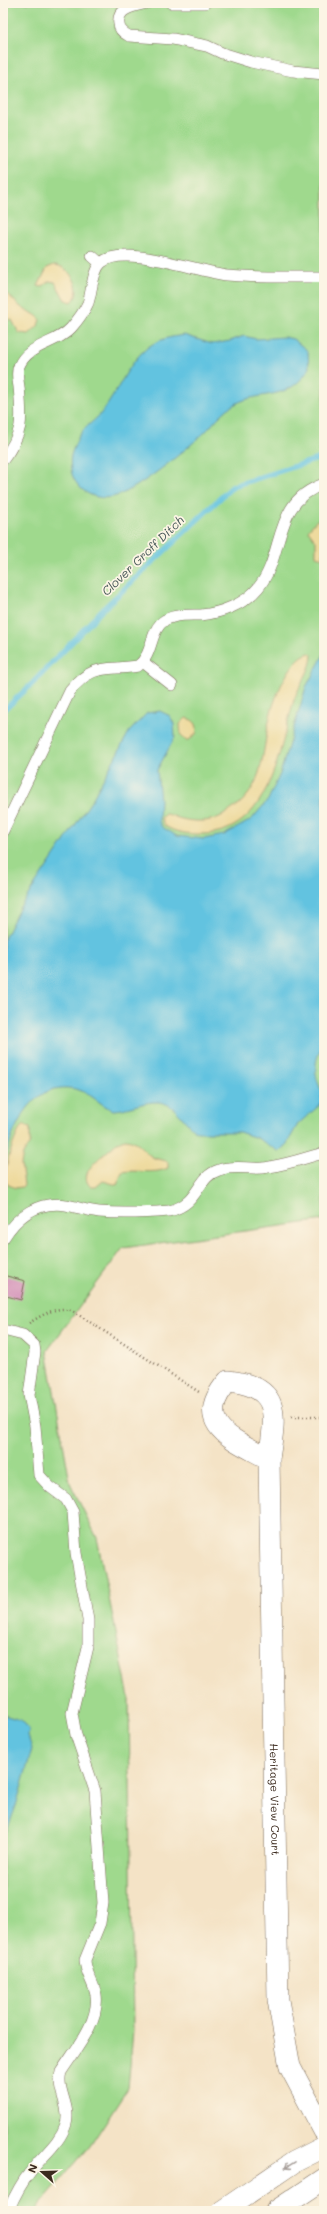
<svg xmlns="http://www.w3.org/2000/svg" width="327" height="2214" font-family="Mali,sans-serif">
	<rect width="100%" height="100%" fill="#fcf5e5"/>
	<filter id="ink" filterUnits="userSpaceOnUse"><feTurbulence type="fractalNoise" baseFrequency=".025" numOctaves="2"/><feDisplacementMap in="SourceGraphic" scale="8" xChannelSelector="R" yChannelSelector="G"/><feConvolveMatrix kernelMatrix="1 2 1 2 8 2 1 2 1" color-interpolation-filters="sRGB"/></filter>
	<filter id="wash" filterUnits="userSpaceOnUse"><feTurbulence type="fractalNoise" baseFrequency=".012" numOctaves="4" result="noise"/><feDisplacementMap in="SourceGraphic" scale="16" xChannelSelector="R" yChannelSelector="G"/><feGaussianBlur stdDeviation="0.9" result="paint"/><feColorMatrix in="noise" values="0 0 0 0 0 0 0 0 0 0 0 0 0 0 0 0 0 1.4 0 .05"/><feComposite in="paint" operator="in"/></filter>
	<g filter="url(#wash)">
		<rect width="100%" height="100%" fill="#f4e3c6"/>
		<path fill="#9fd98d" stroke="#6d8256" d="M3,3h321v1217l-201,28 -76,103 23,132 27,55 32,160 4,333 -5,57 -38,58 -56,65h-31z"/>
		<path fill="#eeda9e" stroke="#94825e" d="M54,265c15,0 31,25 18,37l-7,-2 -10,-18 -6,-1 -7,6 -4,-1 9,-18z
			M3,292c10,5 10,9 18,15 6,5 13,5 19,12l-2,7 -9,8 -10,-1 -7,-13 -9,-2z
			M317,520l7,1 -1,37 -7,-2v-15l-8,-11z
			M310,653l2,2c0,14 -13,30 -18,45 -15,49 -24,134 -93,134 -12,0 -27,-1 -37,-9l-3,-7 4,-4c6,0 11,4 17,5 8,2 20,3 28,1 8,-1 17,-7 24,-12 30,-21 28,-55 35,-87 3,-18 21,-65 41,-68z
			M186,718c8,2 13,6 10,16l-7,6h-4l-4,-5 -1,-11z
			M23,1125l7,3v15l-7,11 -2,10 3,21 -2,2 -7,1 -8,-4c-6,-10 8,-51 16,-59z
			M125,1139c12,0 18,12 27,18 5,3 11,2 16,5v6c-14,7 -32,1 -46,4l-5,13 -14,-4 -7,6h-5c-15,-13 10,-30 18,-37 6,-5 8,-9 16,-11z"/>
		<path fill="#62c3e0" stroke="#4e767f" d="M184,335l28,9 18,-3 14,-5 12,3 28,-2 9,2 15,12 1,18c-24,39 -57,15 -87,45 -7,6 -12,14 -19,20 -19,17 -68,59 -91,63 -10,2 -21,0 -29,-7 -11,-9 -14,-21 -12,-35 2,-6 5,-13 8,-19 6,-10 16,-15 23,-24 16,-20 25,-48 45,-64 11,-9 24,-11 37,-13z
			M324,654v388c-6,11 -11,24 -7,37 3,12 7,10 4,25l-23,20 -14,25 -6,2 -21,-13 -18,-6h-42c-11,-7 -16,-19 -27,-26 -16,-11 -39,4 -57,4 -13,-5 -21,-16 -34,-20 -47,-14 -69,42 -76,78v-227l17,-34 72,-107 37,-68 18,-19 13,-2 10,5 4,8 1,13 -18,33 3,30 -1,21 3,6 15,9 27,3 20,-4 27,-15 17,-20 12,-26 26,-87z
			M3,1715l18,5 4,4 4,6 -1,6 4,13 -16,57 -13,35z"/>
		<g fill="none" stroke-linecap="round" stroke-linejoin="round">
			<path stroke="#62c3e0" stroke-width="5.5" d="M3,711l30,-28 69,-73 131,-124 91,-29"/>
		</g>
		<g id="blocks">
			<path fill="#d391b8" d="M3,1275l22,6 -4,19 -18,-5z"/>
		</g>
	</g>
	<g filter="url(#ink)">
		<use href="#blocks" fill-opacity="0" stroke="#7c6b59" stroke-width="1"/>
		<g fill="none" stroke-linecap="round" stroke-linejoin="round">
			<defs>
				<path id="lane" d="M147,3c-11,3 -31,5 -28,21 0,6 4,9 10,12l44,3 34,7 15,7 29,9 42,9 31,3
					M171,3h34
					M92,256l8,7
					M3,460c21,-28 19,-40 16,-73 -1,-7 -3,-15 0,-21 9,-22 38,-22 52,-38 7,-8 13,-16 17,-25 4,-11 4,-32 13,-40 22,-20 97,9 126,12 32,3 65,2 97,2
					M143,662l29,23
					M3,831l67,-140c23,-29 37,-20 68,-25 16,-12 11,-36 27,-46 11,-6 25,-5 36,-5 20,-2 44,-11 57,-27 28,-34 13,-86 66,-104
					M3,1239c14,-23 35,-38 63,-34 11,2 22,6 33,7 22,2 47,1 70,-1 31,-7 27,-34 50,-41 13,-5 29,-1 43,-2 20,-2 42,-10 62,-15
					M3,1330l20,5 11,10 1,7 -6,43 6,31 4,49 11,12 16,12 7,13 3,41 12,67v27l-16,66 4,22 19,56 8,112 -3,20 -15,37c0,12 9,23 11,35 4,27 -22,56 -35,77 -5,18 10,34 5,52 -6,19 -23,31 -35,47 -10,12 -17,26 -23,40"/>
				<g id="street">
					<path id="s1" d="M269,1459c-34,-19 -79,-34 -41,-78 55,5 47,36 41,78l9,541 12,67 34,64"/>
					<path d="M222,2211l72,-49 30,-15"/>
					<path d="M276,2211l48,-32"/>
				</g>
			</defs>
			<use href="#lane" stroke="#7c6b59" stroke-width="12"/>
			<use href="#street" stroke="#7c6b59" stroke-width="22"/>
			<path stroke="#7c6b59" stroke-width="2.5" stroke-dasharray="1 3" stroke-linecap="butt" d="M29,1323c14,-8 26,-17 42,-13l128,82
				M291,1417h33"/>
			<use href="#lane" stroke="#fff" stroke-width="11"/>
			<use href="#street" stroke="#fff" stroke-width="21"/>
		</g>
		<defs><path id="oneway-shaft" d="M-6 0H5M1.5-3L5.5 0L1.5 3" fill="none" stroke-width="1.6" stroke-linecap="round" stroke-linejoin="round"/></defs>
		<use stroke="#a79f9a" href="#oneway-shaft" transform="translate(290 2165) rotate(148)"/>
	</g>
	<g text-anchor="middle" stroke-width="3.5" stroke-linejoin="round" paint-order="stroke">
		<g font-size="11" fill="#3b2a1e" stroke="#fcf5e5">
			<text dy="4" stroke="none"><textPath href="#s1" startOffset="558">Heritage View Court</textPath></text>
		</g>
		<g font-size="12" font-style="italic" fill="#475858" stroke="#fcf5e5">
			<text transform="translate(143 556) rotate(-44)" y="4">Clover Groff Ditch</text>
		</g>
	</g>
	<rect width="327" height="2214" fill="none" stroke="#fcf5e5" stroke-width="16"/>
	<g transform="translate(42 2172) rotate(290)" stroke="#fcf5e5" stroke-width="3" paint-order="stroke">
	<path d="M0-3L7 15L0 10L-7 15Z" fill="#3b2a1e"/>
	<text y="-6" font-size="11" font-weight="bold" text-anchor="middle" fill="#3b2a1e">N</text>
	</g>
</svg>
